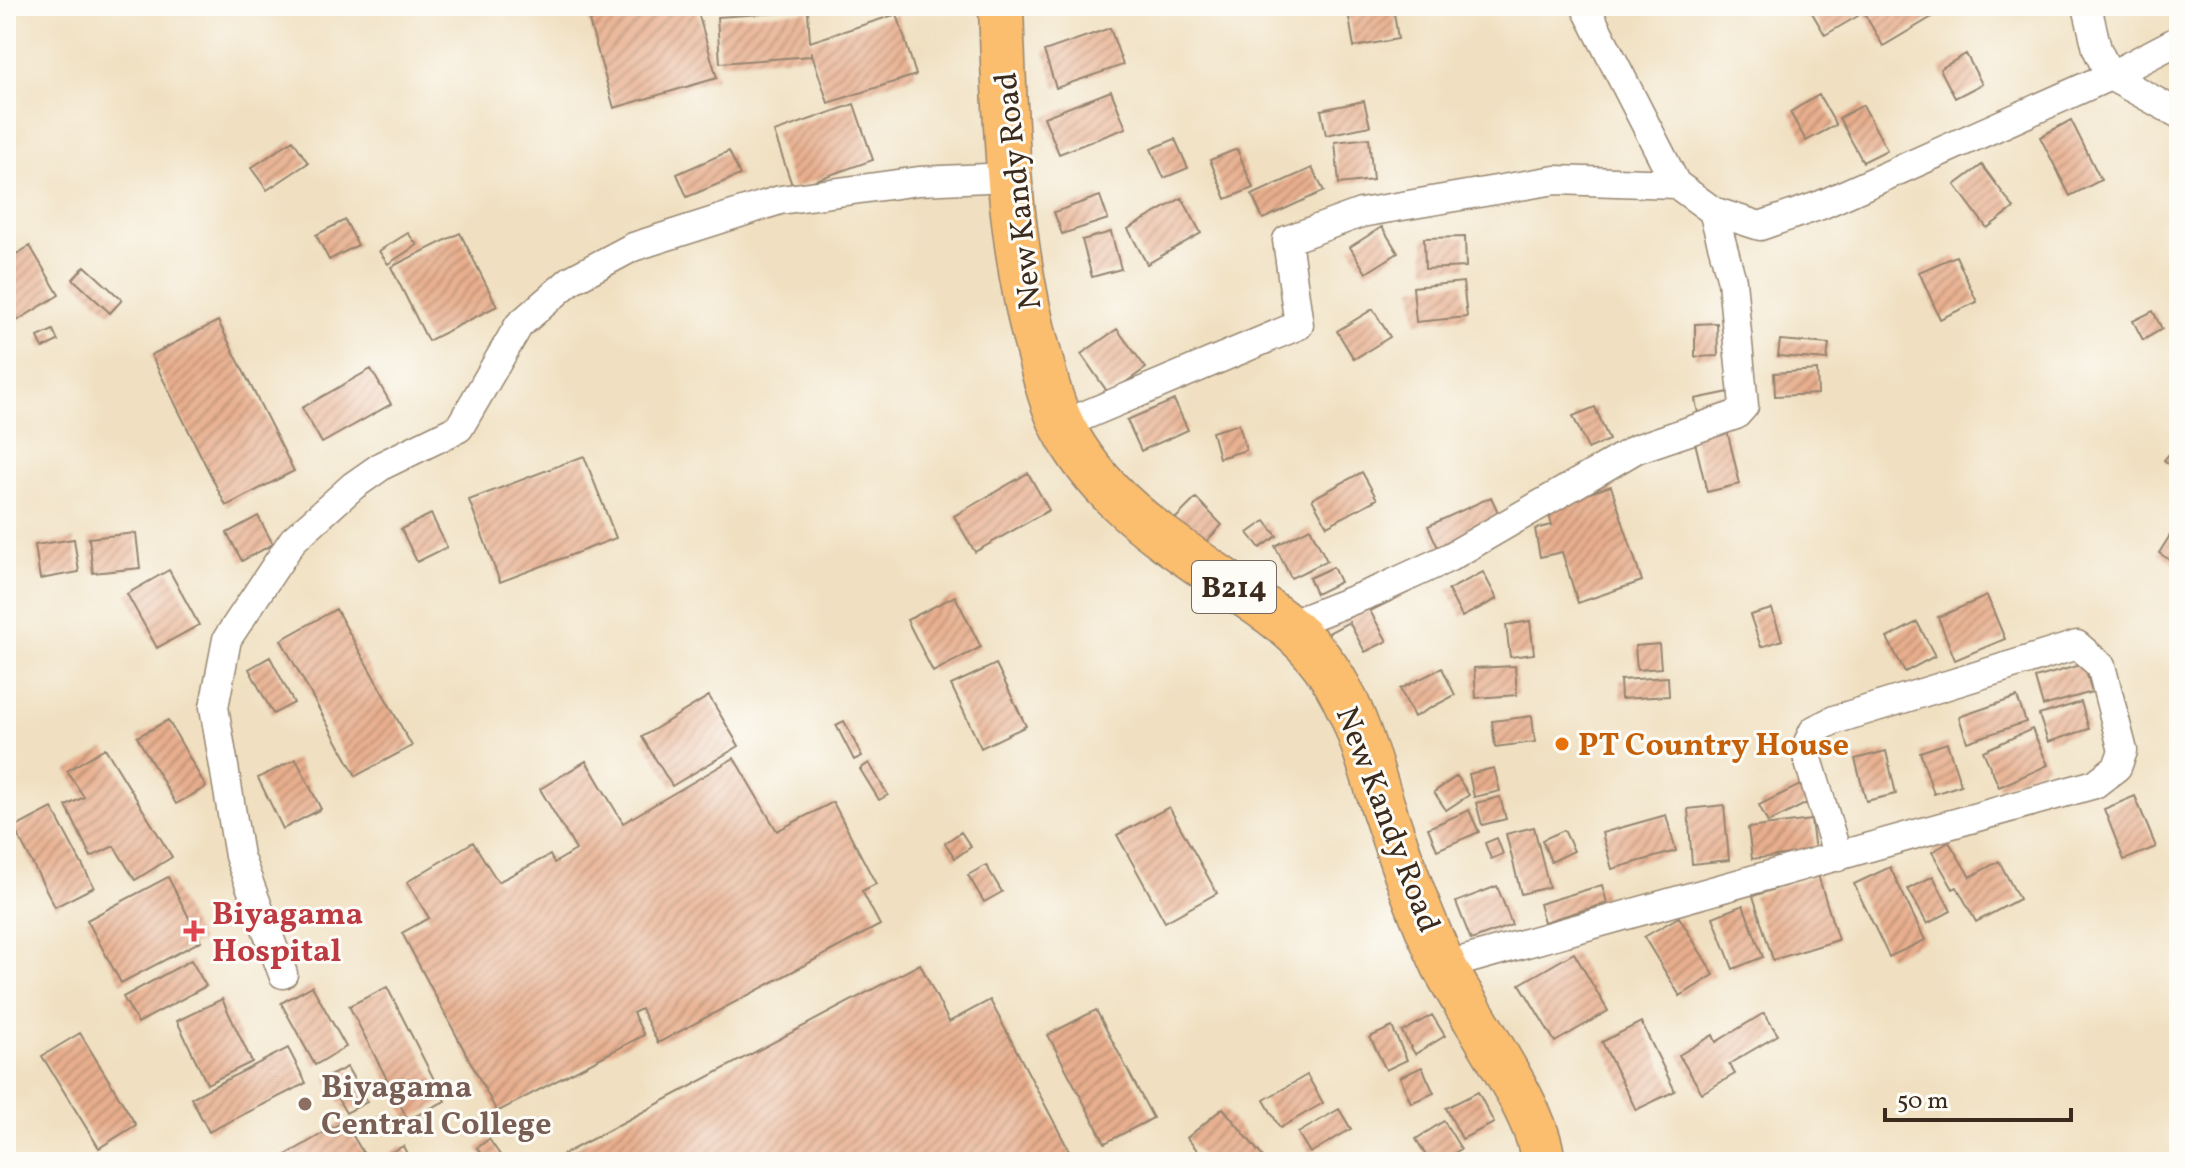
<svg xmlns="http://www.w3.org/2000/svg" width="2185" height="1168" font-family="Vollkorn,serif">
	<defs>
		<pattern id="building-hatch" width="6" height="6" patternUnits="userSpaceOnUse" patternTransform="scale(2)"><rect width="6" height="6" fill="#e8af8e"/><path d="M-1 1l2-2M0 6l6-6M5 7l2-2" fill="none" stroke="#bd8f73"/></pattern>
	</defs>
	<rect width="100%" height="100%" fill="#fdfcf7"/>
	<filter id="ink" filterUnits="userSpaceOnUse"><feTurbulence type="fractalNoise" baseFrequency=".0125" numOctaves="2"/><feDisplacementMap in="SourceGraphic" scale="16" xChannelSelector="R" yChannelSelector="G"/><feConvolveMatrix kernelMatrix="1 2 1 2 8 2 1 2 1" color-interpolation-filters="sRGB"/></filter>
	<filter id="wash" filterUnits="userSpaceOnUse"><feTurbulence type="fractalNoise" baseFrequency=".006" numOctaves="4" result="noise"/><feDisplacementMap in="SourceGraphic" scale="32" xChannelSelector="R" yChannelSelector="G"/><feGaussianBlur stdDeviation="1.8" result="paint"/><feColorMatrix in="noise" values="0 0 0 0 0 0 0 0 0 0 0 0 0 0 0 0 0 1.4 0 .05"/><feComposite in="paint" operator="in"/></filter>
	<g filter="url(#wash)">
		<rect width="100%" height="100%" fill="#f0e0c1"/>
		<g id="blocks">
			<path fill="url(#building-hatch)" d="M638,6h58l21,72 -103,30 -25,-87z
				M1347,6h46l5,33 -44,8z
				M1808,6h44l6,10 -33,19z
				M1872,6h60l5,8 -54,32 -20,-35z
				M808,11l2,31 87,-28 19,61 -88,28 -17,-52v5l-91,7 -3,-46z
				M1110,28l13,37 -67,23 -12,-37z
				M1966,54l16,30 -27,14 -15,-29z
				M1111,91l15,37 -67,26 -15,-37z
				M1819,95l17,30 -30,16 -16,-29z
				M1364,101l6,25 -44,9 -5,-25z
				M854,104l19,56 -80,28 -19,-56z
				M1863,105l24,45 -24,12 -24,-44z
				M2071,120l30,60 -31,16 -30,-59z
				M1369,138l4,42 -34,4 -4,-42z
				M1175,139l13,29 -24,10 -13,-29z
				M293,140l15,23 -41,27 -16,-22z
				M1237,149l16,39 -27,11 -16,-39z
				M729,151l11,24 -53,22 -10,-23z
				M1982,165l32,43 -27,20 -32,-43z
				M1312,168l12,23 -61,28 -11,-24z
				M1100,196l8,23 -46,15 -8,-22z
				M1182,198l19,35 -54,31 -19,-35z
				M345,220l13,25 -29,15 -13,-25z
				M1382,227l16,26 -32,20 -16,-26z
				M1111,232l10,37 -29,8 -10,-37z
				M408,233l9,12 -29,19 -9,-13z
				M460,233l37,73 -69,35 -37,-74z
				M1465,237l1,30 -41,2 -1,-31z
				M30,246l29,49 -41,25 -12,-20v-40z
				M1956,256l21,46 -37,17 -21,-47z
				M85,266l37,34 -12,13 -37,-34z
				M1463,282l4,35 -51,5 -3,-35z
				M1373,309l17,28 -36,22 -17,-28z
				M2153,311l9,18 -19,11 -10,-19z
				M218,321l76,150 -68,35 -75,-151z
				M1717,323l1,33 -23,1v-33z
				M1117,329l29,39 -37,26 -28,-40z
				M53,330l5,11 -15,7 -5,-11z
				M1780,340l49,4 -2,16 -49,-4z
				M371,369l20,35 -69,39 -20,-35z
				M1817,370l1,24 -43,2 -1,-23z
				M1734,391l4,19 -39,8 -4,-19z
				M1174,400l14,30 -47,21 -14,-31z
				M1595,407l14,33 -21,9 -15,-33z
				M1239,424l7,26 -27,8 -7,-26z
				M1726,426l14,58 -33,8 -14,-58z
				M2179,442v30l-15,-12z
				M584,456l32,82 -116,44 -31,-82z
				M1362,472l15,27 -50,27 -15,-27z
				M1028,473l21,37 -74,42 -21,-36z
				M1611,486l31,95 -64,22 -16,-51 -22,5 -5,-28 17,-4 -5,-18z
				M1491,497l12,26 -63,29 -12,-26z
				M1196,498l26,27 -23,24 -27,-27z
				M431,514l16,33 -30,15 -16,-33z
				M258,516l15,28 -31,17 -15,-28z
				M1265,521l12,15 -17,12 -12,-15z
				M2176,526l3,2v38l-20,-13z
				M1310,528l17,33 -36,17 -16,-32z
				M136,533l4,35 -47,5 -4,-35z
				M74,539l5,33 -39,7 -5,-34z
				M1333,567l7,15 -24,12 -7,-16z
				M169,570l30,55 -42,23 -30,-54z
				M1483,572l14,27 -35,18 -14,-27z
				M1400,573l9,19 -39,19 17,30 -22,11 -16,-30 -28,15 -10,-19z
				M955,596l26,51 -48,25 -26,-52z
				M1987,596l18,43 -50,21 -17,-43z
				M336,609l76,137 -56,30 -75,-136z
				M1772,609l10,31 -21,7 -11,-32z
				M1530,621l4,33 -24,3 -4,-32z
				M1917,622l18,34 -30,16 -18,-34z
				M1659,644l2,24 -24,2 -2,-24z
				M270,657l24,46 -21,11 -24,-45z
				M996,664l30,62 -45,22 -30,-63z
				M2084,664l8,28 -49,14 -8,-28z
				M1515,666l2,29 -41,3 -2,-30z
				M1442,668l13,27 -41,22 -14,-28z
				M1668,677l1,19 -48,3 -1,-19z
				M709,696l30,50 -67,40 -30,-49z
				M2017,697l9,25 -59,20 -8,-25z
				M2081,702l8,27 -41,13 -9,-27z
				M1532,716l3,26 -40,5 -3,-26z
				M168,720l38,67 -30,17 -39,-67z
				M844,721l18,35 -8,4 -18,-35z
				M2032,729l16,36 -49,22 -16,-36z
				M1947,743l14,42 -27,9 -14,-42z
				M105,748l67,109 -37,23 -21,-34 -23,11 -25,-51 18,-9 -17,-26z
				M1886,751l10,43 -30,7 -11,-42z
				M734,758l43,73 56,-29 43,82 -14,7 18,34 -222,118 -17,-34 -8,4 11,22 -147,77 -95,-179 27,-15 -22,-36 66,-40 25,40 52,-27 4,8 22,-13 -36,-61 46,-28 37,62z
				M296,759l25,50 -38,20 -25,-51z
				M869,763l19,32 -9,5 -19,-31z
				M1494,768l6,23 -26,6 -5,-23z
				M1457,776l12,19 -23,15 -12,-18z
				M1800,785l9,17 -41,21 -9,-18z
				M2135,796l21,51 -32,13 -20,-51z
				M1500,797l6,22 -24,6 -6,-22z
				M1724,805l5,55 -37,4 -4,-55z
				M1169,807l48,86 -52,29 -48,-87z
				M52,808l42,79 -39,20 -41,-79z
				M1469,810l10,22 -42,18 -9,-22z
				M1666,815l10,36 -64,18 -10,-36z
				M1811,820l4,31 -63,8 -4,-31z
				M1534,827l15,60 -28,7 -15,-60z
				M1564,830l10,21 -23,11 -9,-22z
				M961,832l10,15 -16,11 -10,-15z
				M1497,838l6,16 -12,5 -6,-16z
				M1949,842l21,35 29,-16 20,38 -43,23 -19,-35 -4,2 -21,-37z
				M986,865l16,27 -18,10 -16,-27z
				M1890,867l35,73 -36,17 -35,-73z
				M1818,875l20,65 -65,20 -20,-64z
				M1933,876l18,35 -24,13 -19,-35z
				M168,877l33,64 -80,42 -34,-63z
				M1602,885l5,18 -63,19 -5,-18z
				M1497,886l15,39 -41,15 -15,-38z
				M1743,905l20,52 -30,12 -20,-52z
				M1679,917l35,58 -34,21 -36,-59z
				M1574,953l34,58 -53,31 -35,-58z
				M191,960l15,26 -68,37 -15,-26z
				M920,964l29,58 41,-22 84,160 -525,2z
				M312,986l34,61 -31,18 -34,-62z
				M387,987l58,114 -37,19 -59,-114z
				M222,999l30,63 -45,22 -30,-63z
				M1096,1010l57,108 -48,25 -57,-108z
				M1764,1013l14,22 -49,29 6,10 -33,19 -23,-38 34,-20 3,7z
				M1432,1015l13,21 -30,18 -13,-22z
				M1641,1022l34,69 -39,19 -34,-68z
				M1392,1027l15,33 -21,10 -16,-33z
				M80,1033l56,92 -37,23 -57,-92z
				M288,1048l18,35 -97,49 -18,-34z
				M347,1067l20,35 -21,11 -20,-35z
				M1422,1067l12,26 -23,10 -11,-26z
				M1307,1075l16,28 -43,25 -16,-28z
				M1478,1092l16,31 -32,16 -16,-31z
				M1223,1108l44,54h-60l-20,-24z
				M1339,1109l12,20 -41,24 -12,-20z
				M344,1121l21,35 -10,6h-81z
				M1444,1121l17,28 -21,13h-10l-14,-23z
				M489,1139l16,23h-18l-10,-14z
				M403,1146l8,16h-38z"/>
		</g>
	</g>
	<g filter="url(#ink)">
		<use href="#blocks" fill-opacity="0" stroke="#968570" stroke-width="2"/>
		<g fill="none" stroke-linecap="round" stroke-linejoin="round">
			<defs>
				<path id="street" d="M1585,6l91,178 37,27
					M2087,6l10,43 13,27 69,38
					M1062,425l237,-100 -12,-85 74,-27 194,-33 121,4
					M1289,625l92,-36 69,-32 186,-108 100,-34 8,-9 -12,-125 -19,-70 47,15 61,-21 289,-129 69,-36
					M1444,966l651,-182 22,-17 6,-16 -22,-85 -24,-21 -243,75 -20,10 -9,19 33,108
					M283,974l-44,-118 -25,-149 13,-68 66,-99 60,-54 30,-21 76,-37 60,-103 52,-45 62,-33 147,-47 139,-19 91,-4"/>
				<path id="primary" d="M1001,6c4,118 7,237 39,352 6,23 12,47 23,69 39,77 111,118 179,166 27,18 51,35 72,59 39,45 52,103 70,158 18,53 36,106 60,156 22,44 101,154 98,196"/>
			</defs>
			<use href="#street" stroke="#968570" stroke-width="31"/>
			<use href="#primary" stroke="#968570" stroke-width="47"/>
			<use href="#street" stroke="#fff" stroke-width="28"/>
			<use href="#primary" stroke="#fbbd6e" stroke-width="44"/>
		</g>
	</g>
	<circle fill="#e8710a" stroke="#fdfcf7" stroke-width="3" cx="1562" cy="744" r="8"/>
	<path fill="#e0444e" stroke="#fdfcf7" stroke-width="3" d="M190 919h8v8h8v8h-8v8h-8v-8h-8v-8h8z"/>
	<circle fill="#8d6e63" stroke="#fdfcf7" stroke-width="3" cx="305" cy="1104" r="8"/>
	<g text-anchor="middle" stroke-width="6" stroke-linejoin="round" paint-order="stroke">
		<rect fill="#fdfcf7" stroke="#75695f" stroke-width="2" x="1192" y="561" width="84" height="52" rx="6"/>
		<g font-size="30" font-weight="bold" fill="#3b2a1e">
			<text x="1234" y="597">B214</text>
		</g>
		<g font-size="32" fill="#3b2a1e" stroke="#fdfcf7">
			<text transform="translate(1017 191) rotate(-96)" y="11">New Kandy Road</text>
			<text transform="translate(1389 819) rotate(69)" y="11">New Kandy Road</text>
		</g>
		<g font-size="32" font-weight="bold" fill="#c56008" stroke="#fdfcf7" text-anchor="start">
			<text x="1578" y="755">PT Country House</text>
		</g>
		<g font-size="32" font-weight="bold" fill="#be3a42" stroke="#fdfcf7" text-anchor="start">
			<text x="212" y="924">Biyagama<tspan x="212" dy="37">Hospital</tspan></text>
		</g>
		<g font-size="32" font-weight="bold" fill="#785e54" stroke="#fdfcf7" text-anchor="start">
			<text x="321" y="1097">Biyagama<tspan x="321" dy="37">Central College</tspan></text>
		</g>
	</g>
	<rect width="2185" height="1168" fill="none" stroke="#fdfcf7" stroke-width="32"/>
	<path d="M1885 1108v12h186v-12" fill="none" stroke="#3b2a1e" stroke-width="4"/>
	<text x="1897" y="1108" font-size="24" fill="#3b2a1e" stroke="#fdfcf7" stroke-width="6" paint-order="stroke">50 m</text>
</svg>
